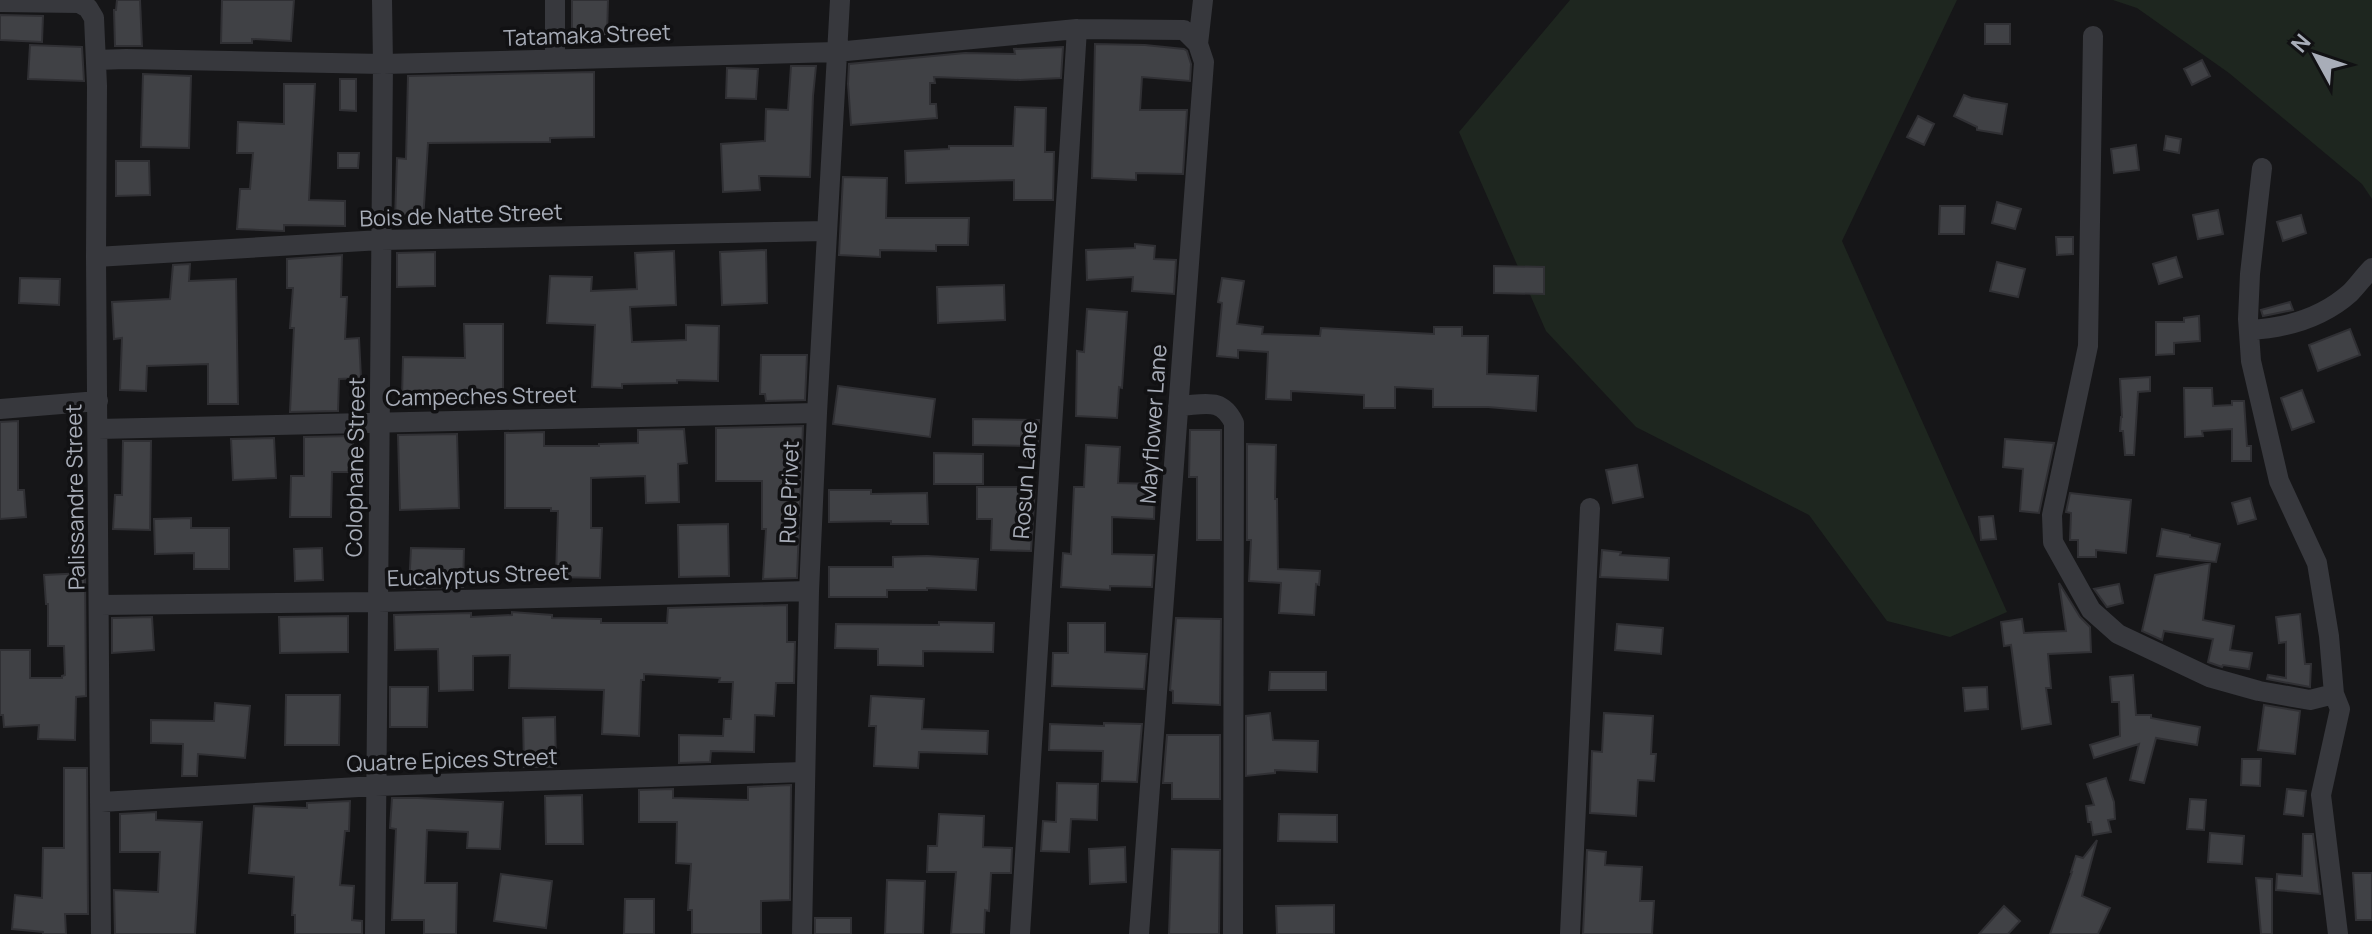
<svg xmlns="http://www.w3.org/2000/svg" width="2372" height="934" font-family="Manrope,sans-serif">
	<rect width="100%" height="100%" fill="#161618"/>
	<path fill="#1e261f" d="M1570,0h387l-115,241 165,371 -57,25 -63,-16 -78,-106 -173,-88 -90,-96 -87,-199z
		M2113,0h259v199l-10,-15 -133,-111 -92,-65z"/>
	<path fill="#404145" stroke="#303034" stroke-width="2" d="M117,0h23l2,46h-27l-1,-36h2z
		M222,0h72l-3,41 -39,-2v4h-31z
		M572,0h36l-1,36h-35z
		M0,15l43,1 -1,26 -42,-2z
		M1985,24h25v20h-25z
		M1095,44l50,1 39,4 3,2 4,13 -1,17 -48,-4 -2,33h47l-4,64 -47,-1v7l-44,-2z
		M30,45l52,2 2,34 -56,-2z
		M1063,47l-2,31 -41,2 -86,-3 1,6h-5v21h6l1,14 -86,7 -3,-41 1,-20 116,-11 50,1 -1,-5z
		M2202,60l8,16 -18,9 -8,-16z
		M791,66h25l-3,30 -3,81 -51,-1 1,14 -37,2 -2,-48 44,-3 1,-32 22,1z
		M727,68l31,1 -2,30 -30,-1z
		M594,72v65l-44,1v4l-122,1 -5,78 -28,-1 2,-62 9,1 2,-83z
		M143,74l48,2 -2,72 -48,-1z
		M340,79h16v32l-16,-1z
		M284,84h31l-6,116 36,1v25l-61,-1v6l-47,-2 3,-40h10l3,-36h-16l1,-31 46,2z
		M1964,95l7,3 36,6 -5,30 -25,-4v-3l-23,-11z
		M1015,107l31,1 -1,44h9l-1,48h-39v-20l-108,3 -1,-32 44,-2v-3h64z
		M1918,116l16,8 -10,21 -17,-8z
		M2166,136l15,3 -2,14 -15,-3z
		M2136,145l3,25 -25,3 -3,-24z
		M338,153h21l-1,15h-20z
		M116,161h33l1,34 -34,1z
		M843,177l44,1 -1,40h83l-1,27h-32v6l-56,-1v7l-41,-2z
		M1997,202l24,7 -6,20 -23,-6z
		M1940,206h25l-1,28h-25z
		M2218,210l5,24 -25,5 -5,-24z
		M2301,215l5,18 -23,8 -6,-19z
		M2056,237h17v17l-16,1z
		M1135,244l20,2 -1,13 22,1 -2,34 -42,-3 1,-14 -46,3 -1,-30 49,-2z
		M766,250l1,53 -45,2 -2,-53z
		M674,251l2,54 -46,2 2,35 54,-2v-15l33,1 -1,55 -41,-1v3l-55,1v4l-30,-1 3,-62 -48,-2 3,-47 42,1 -1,14 46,-2 -2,-36z
		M435,252v34l-38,1v-34z
		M342,255l-1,42h6l-2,42 14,-1 2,40 -22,1 -1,32 -48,1 4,-84h-4l3,-40h-6v-29z
		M2176,257l6,20 -23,7 -6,-20z
		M1997,262l28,7 -7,28 -28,-6z
		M190,264l-1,17 47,-2 2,125h-30v-40l-61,2 -1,25 -26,-1 2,-52 -8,1 -2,-37 58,-3 3,-34z
		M1494,266l50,1v27l-50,-1z
		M20,278l40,1 -1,26 -40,-2z
		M1222,278l22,3 -7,43 26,3 -1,7 58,2 1,-8 113,6v-7h28v9h26l-1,38 51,2 -2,35 -48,-4h-55v-18l-38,-2v21h-31v-13l-73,-4v9l-25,-1 2,-47 -30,-2v8l-21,-2 5,-53 -4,-1z
		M1004,285l1,35 -67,3 -1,-36z
		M2290,302l3,8 -30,6 -2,-6z
		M1087,309l40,3 -5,76 -3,-1 -2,31 -41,-2 1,-65 7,1z
		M2199,316l1,25 -26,2v11l-18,1v-33h28v-4z
		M464,324h39v75l-101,-1 1,-41 62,1z
		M2350,329l10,26 -42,16 -9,-26z
		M761,355h46l-2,45 -39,1 -1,-7h-5z
		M2150,377v14l-12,1 -4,63h-9l-2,-24h-3l1,-14h1l-2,-38z
		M838,386l97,13 -5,38 -97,-13z
		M2184,388h28l1,18 19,-1v-4h12l3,45h4v15h-19v-32l-30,2 1,5 -18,1z
		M2302,390l12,32 -22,8 -11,-32z
		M973,419l66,1 -1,26 -65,-1z
		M18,421v69h6l2,27 -26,2v-97z
		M803,426l-6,152 -34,1 3,-50h-4v-48h-46v-53z
		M684,429l3,34 -9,1 1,38 -33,1 -1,-27 -54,2v50h11l-2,50 -44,-1 2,-66h-7v-3h-46v-75l39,-1v14h55v-2l39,-1v-13z
		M1190,430h31v110h-24v-63h-8z
		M457,434l2,74 -59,2 -2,-75z
		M353,436v36h-21l-1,45h-41l1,-41h13v-39z
		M274,438l2,40 -43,2 -2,-41z
		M2005,439l49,4 -15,70 -19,-2 3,-42 -20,-2z
		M123,441h28l-1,89 -37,-1 2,-34h7z
		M1247,444l29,1 -1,54h2l1,70 42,2 -1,14 -3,-1 -2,31 -35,-2 2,-30 -32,-2 2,-41h-4z
		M1086,445l34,2 -2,36 37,1 -1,35 -42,-2v37l42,1 -2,32 -42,-1v4l-49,-3 2,-34 8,1 3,-67h10z
		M934,453l49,1v30h-49z
		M1637,465l6,32 -30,6 -7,-33z
		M977,487h58l-4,64 -40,-1 1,-31h-15z
		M829,490h42v4l56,-1 1,31h-37v-3l-62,1z
		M2070,493l61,7 -5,53 -30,-3v7h-18v-17h-8l1,-27 -5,-1z
		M2250,498l6,21 -18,5 -6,-21z
		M1993,516l3,23 -15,1 -2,-23z
		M191,518v10h38v41h-35v-16l-39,1 -1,-35z
		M728,524l1,52 -50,1 -1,-52z
		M2162,529l28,6v2l30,7 -4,18 -59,-6z
		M322,548l1,32 -28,1 -1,-32z
		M411,548l53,1 -1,38 -54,1z
		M1602,550l19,2 -1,3 49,3 -1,22 -68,-3z
		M927,556l51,3 -2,31 -49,-2v2h-40v7h-58v-30h64v-10z
		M2210,563l-7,57 31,6 -4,24 22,3 -3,16 -26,-4 -1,2 -14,-5 5,-23 -49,-8 -2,9 -20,-9 13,-56z
		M85,573l1,123 -10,1 -1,43 -37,-1 1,-14 -35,2 -1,-12h-3v-65h30v28h32v-2l3,-1 -1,-29h-16v-42h-2l-2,-29z
		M2059,583l21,34 10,10 1,25 -43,2 3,34h-5l5,36 -29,5 -11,-84 -7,1 -3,-24 21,-3 2,14 42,-2z
		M2119,584l4,19 -16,4 -13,-18z
		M787,605v37h8l-1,41h-18l-2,33 -19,-1 -1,37 -43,-1 -1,11 -31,1v-28l44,1 1,-17h7l2,-37h-14l1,-4 -76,-4v6h-3l-2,56 -37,-2 2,-44 -95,-2 1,-33 -37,1v34l-34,1 -1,-42 -43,1 -1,-35 77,-2v4l41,-2v-3l40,3v3l49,1v4h66l1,-15z
		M2300,614l5,50h6l-1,23 -43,-8 1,-4 18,3v-36l-7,1 -3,-26z
		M348,616v36l-68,1 -1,-36z
		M152,617l2,33 -42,3v-35z
		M1176,618l45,1 -1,86 -47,-2v-12l-3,-1z
		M939,622l55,1 -1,29 -70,-1v15l-45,-1v-16l-43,-1 1,-24 103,1z
		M1068,623h37v29l42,2 -3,35 -92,-3 1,-33h15z
		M1617,624l46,4 -2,26 -46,-4z
		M1270,672h56v18h-57z
		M2133,675l3,40h15v3l49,9 -3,18 -41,-7 -12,45 -14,-3 9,-36 -45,14 -4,-13 30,-9 -1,-34h-7l-2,-25z
		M390,687h38l-1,40h-37z
		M1987,687l1,22 -23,2 -2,-23z
		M286,695h54l-1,50h-54z
		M871,696l53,3 -2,30 66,2 -1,23 -68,-2 -1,16 -44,-2 2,-40h-7z
		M215,703l35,3 -5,52 -47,-4 -1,22h-15l1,-32 -32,-1v-23l63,1z
		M2264,705l36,6 -5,43 -37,-4z
		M1270,713l3,27 45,1 -1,31 -42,-2v3l-29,3v-60z
		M1604,713l49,3 -2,38h5l-2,27 -16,-1 -2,36 -46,-3 2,-62 10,1z
		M555,717l1,50h-32l-1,-49z
		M1104,723l38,1 -5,58 -35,-1 1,-30 -54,-1 1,-26 54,2z
		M1167,735h53v64h-48v-16h-9z
		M2242,759h19l-1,27 -19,-1z
		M64,768h23l1,146h-23l1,20h-23v-2l-31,-3 3,-34 27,3 1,-50h21z
		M2106,778l8,24 1,17 -7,1 3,12 -18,3 -2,-13h-3l-2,-16 8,-1 -7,-21z
		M1057,783l41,1 -1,36 -26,-1 -2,33 -28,-1 2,-30 13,1z
		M791,785l-1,115 -29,1v33h-69v-24h-4l3,-46 -15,-1 1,-41h-38v-32l34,-1v9l75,2v-13z
		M2287,789l19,2 -3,25 -19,-2z
		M582,795l1,49h-37l-1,-48z
		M392,798h26l85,4 -3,47 -33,-1 1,-16 -41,-2 -2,53h32l-1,51h-32v-14h-32l4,-91 -6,-1z
		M2190,799l16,1 -2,30 -17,-1z
		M350,801l-1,30h-4l-5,54 14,1 -2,34 10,1v13h-67v-19h-3l2,-38 -45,-4 5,-67 53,2v-5z
		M156,812v8l46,2 -7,112h-80l-1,-44 44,2 2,-40h-40v-38z
		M939,814l45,2 -1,31 29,1 -1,25h-20l-2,38 -4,-1 -1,24h-33l5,-62h-29l1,-26h9z
		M1279,814l58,1v27l-59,-1z
		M2210,833l34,3 -2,28 -34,-2z
		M2303,834h10l7,60 -44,-4 1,-16 25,2z
		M2097,840l-15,56 28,12 -12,26h-48l22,-62h-1l5,-16 7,2z
		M1125,847l1,35 -36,2 -1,-35z
		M1172,849l48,1 -1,84h-50z
		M1587,850l19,2 -1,13 37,2 -2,34h14l-2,33h-69z
		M2353,873h19v47h-16z
		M501,874l51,7 -6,47 -52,-7z
		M2256,878l16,1v55h-11z
		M887,880l38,1 -2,53h-38z
		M625,899h29v35h-30z
		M1334,905v29h-57l-1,-28z
		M2004,906l16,15 -12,13h-29z
		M815,918h36v16h-36z"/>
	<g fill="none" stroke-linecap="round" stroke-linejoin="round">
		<path stroke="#37383d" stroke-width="20" d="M555,0v59
			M0,2l79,1 9,5 6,10 3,68 -1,171 5,677
			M2093,36l-5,310 -36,169 1,27 38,68 27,24 91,43 50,14 51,9 24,-6 6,15 -19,86 17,139
			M1198,44l5,-44
			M96,60l30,-1 257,5 453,-12 241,-23 107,1 14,14 6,18 -65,872
			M2262,168l-12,106 -2,45 3,42 28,120 38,82 12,73 5,58
			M96,257l285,-17 446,-9
			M2249,330c37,-2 73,-12 101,-37 8,-8 14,-17 22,-25
			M1178,406c26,-1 43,-10 56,17l-1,511
			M0,409l98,-8
			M98,429l719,-16
			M100,605l278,-3 431,-11
			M101,802l275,-16 428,-14
			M375,934l8,-870 -1,-64
			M802,934l7,-343 8,-178 23,-413
			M1020,934l57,-905
			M1570,934l20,-426"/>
	</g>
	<g text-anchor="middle" stroke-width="7" stroke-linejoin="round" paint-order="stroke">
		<g font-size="22" fill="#a8adb8" stroke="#111113">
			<text transform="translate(587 35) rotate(-2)" y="8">Tatamaka Street</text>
			<text transform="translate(461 215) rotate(-2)" y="8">Bois de Natte Street</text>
			<text transform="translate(481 396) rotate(-1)" y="8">Campeches Street</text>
			<text transform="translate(1153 424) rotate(-86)" y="8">Mayflower Lane</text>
			<text transform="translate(355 467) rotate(-89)" y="8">Colophane Street</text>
			<text transform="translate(1025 480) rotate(-86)" y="8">Rosun Lane</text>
			<text transform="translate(789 492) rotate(-88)" y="8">Rue Privet</text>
			<text transform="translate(75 497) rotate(-91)" y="8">Palissandre Street</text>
			<text transform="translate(478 575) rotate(-2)" y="8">Eucalyptus Street</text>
			<text transform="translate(452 760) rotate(-2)" y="8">Quatre Epices Street</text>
		</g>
	</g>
	<g transform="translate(2316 56) rotate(310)" stroke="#111113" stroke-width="6" paint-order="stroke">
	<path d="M0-6L14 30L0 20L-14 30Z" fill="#a8adb8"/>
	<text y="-12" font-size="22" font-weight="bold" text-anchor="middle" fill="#a8adb8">N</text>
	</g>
</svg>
